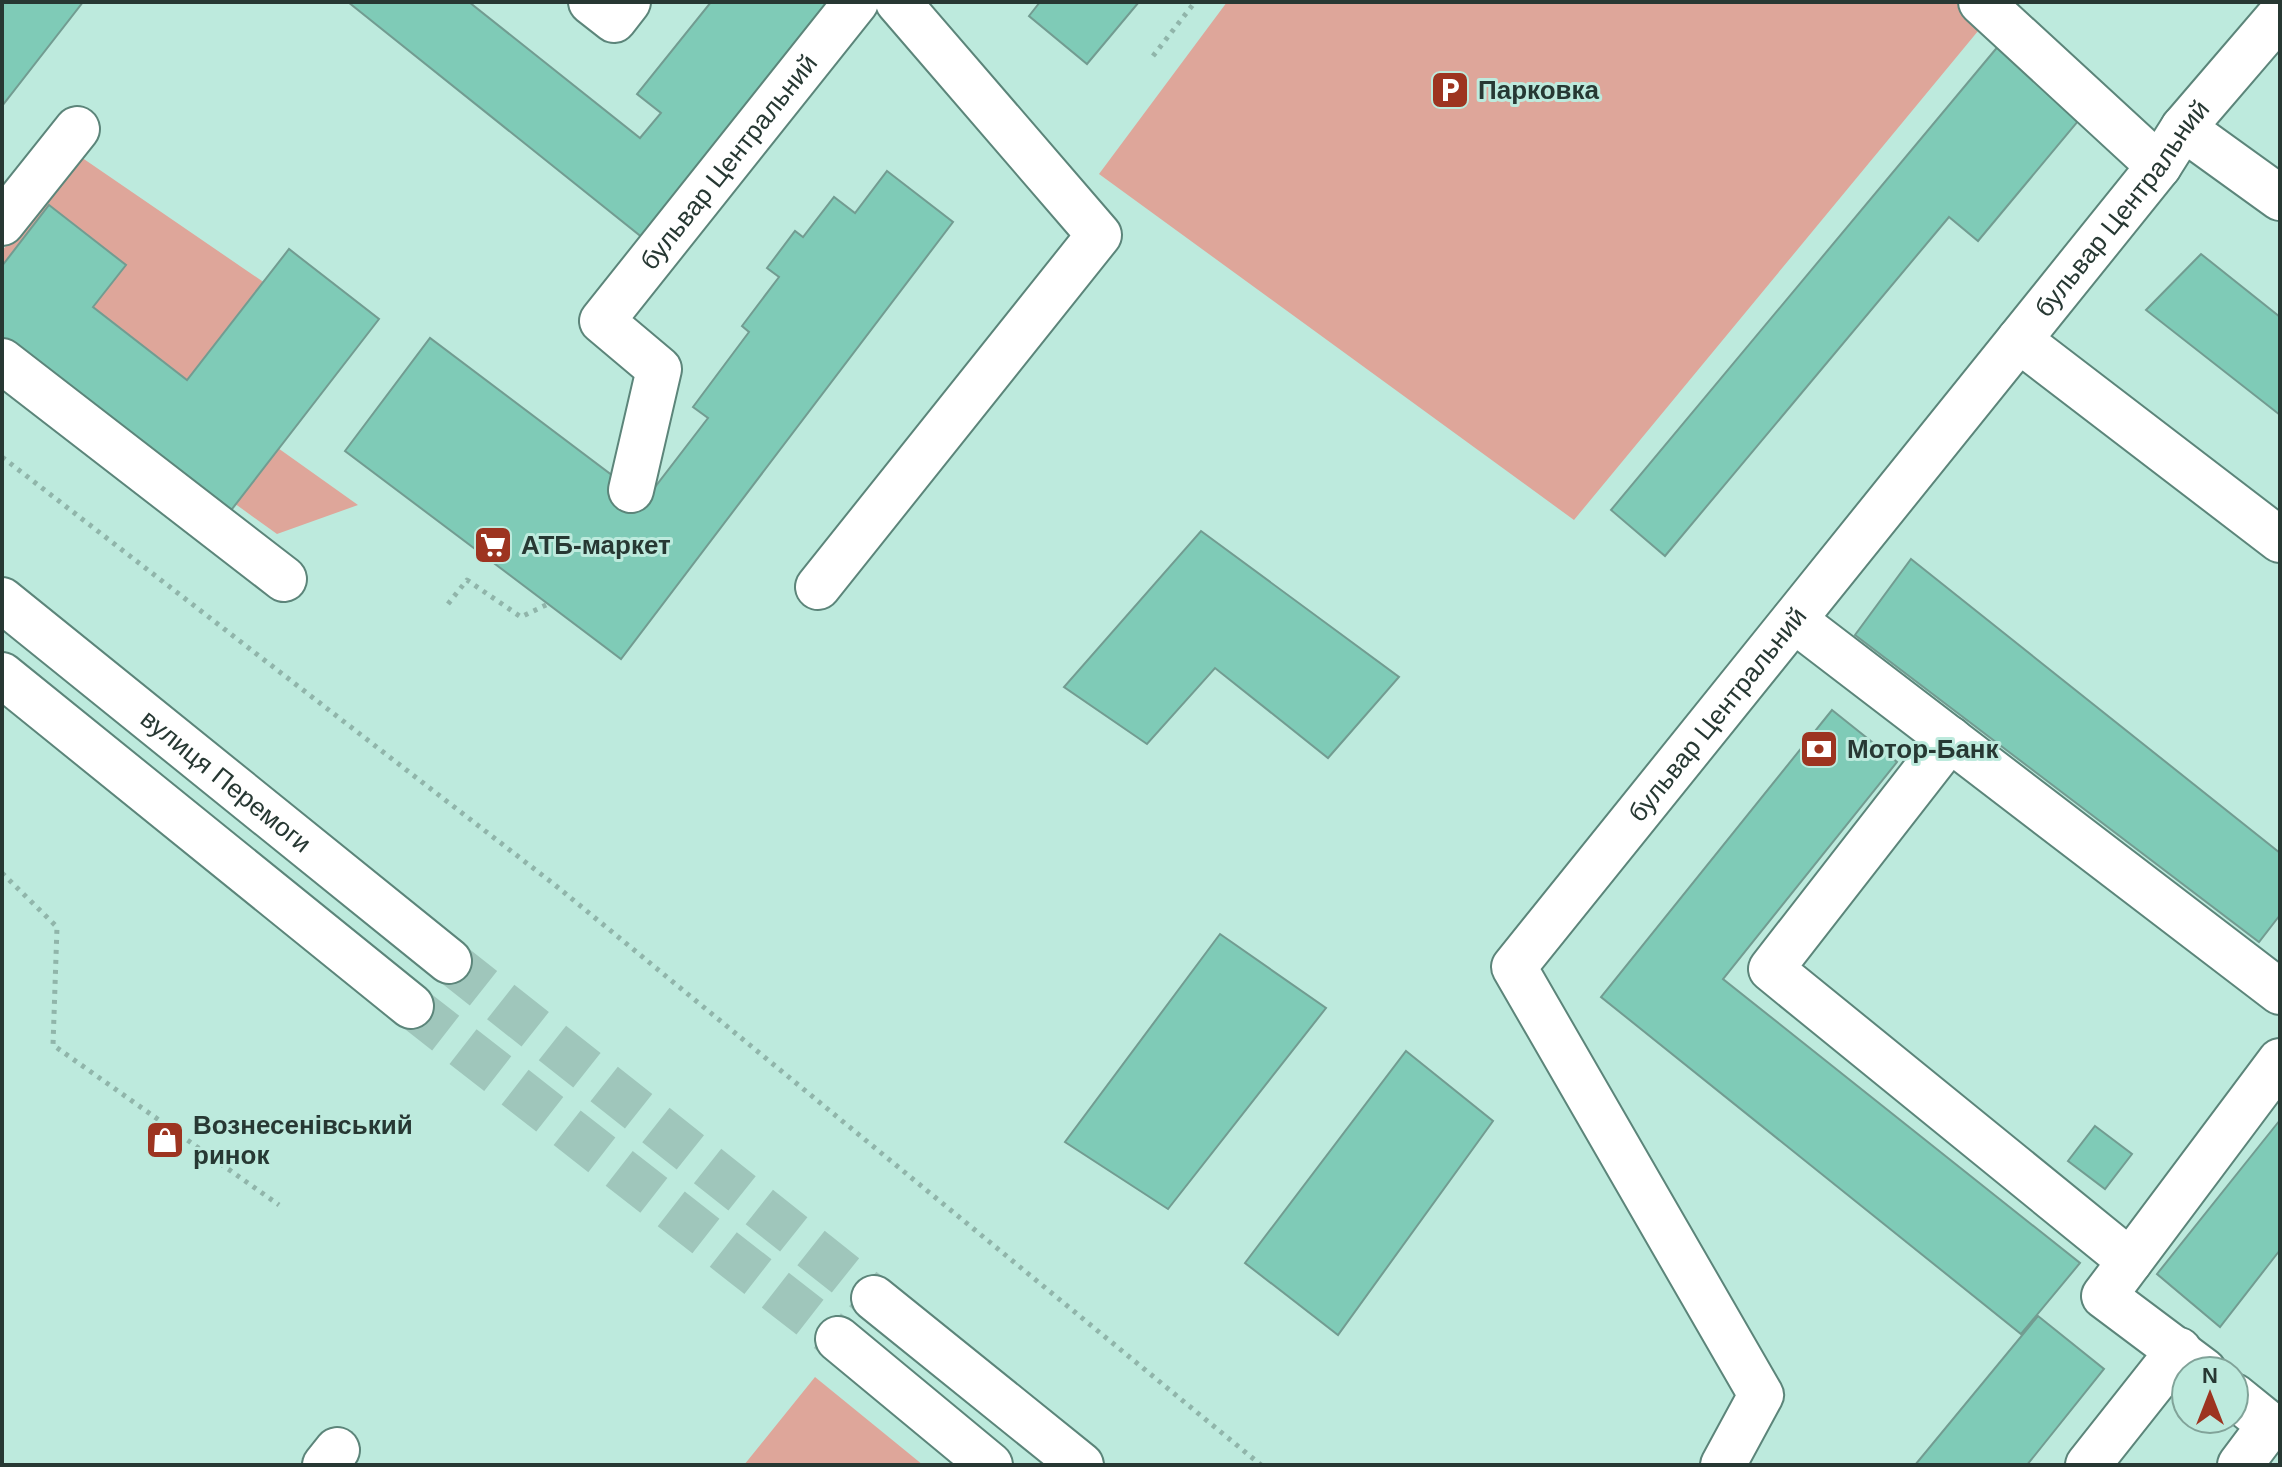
<svg xmlns="http://www.w3.org/2000/svg" width="2282" height="1467" font-family="Helvetica,sans-serif">
	<rect width="100%" height="100%" fill="#bdeadd"/>
	<path fill="#dea69a" d="M1227,2h775l-428,518 -475,-346z
		M78,155l197,135 -73,104 156,111 -81,29 -275,-198v-85z
		M815,1377l108,88h-179z"/>
	<path fill="#7fcbb7" stroke="#729c91" stroke-width="2" d="M2,2h81l-81,104z
		M348,2h121l171,136 21,-25 -24,-19 74,-92h129l-192,240z
		M1040,2h99l-52,62 -58,-48z
		M2000,44l84,70 -106,127 -29,-24 -284,339 -54,-46z
		M887,171l66,51 -332,437 -276,-208 85,-113 215,162 63,-82 -15,-11 56,-75 -7,-6 37,-49 -12,-9 28,-37 8,6 31,-40 21,16z
		M49,205l77,60 -33,42 94,73 102,-131 90,70 -157,203 -220,-171v-85z
		M2201,254l79,63v98l-134,-105z
		M1201,531l198,146 -71,81 -113,-90 -68,76 -83,-57z
		M1911,559l369,294v62l-21,27 -404,-307z
		M1832,710l65,52 -174,217 357,284 -59,71 -420,-337z
		M1220,934l106,74 -158,201 -103,-67z
		M1406,1051l87,70 -155,214 -93,-72z
		M2280,1120v130l-60,77 -63,-53z
		M2095,1126l37,28 -27,35 -37,-28z
		M2038,1316l66,53 -77,96h-112z"/>
	<g fill="none" stroke-linecap="round" stroke-linejoin="round">
		<path stroke="#9fc6bb" stroke-width="44" stroke-dasharray="44 22" stroke-linecap="butt" d="M449,961l425,337
			M411,1006l427,333"/>
		<defs>
			<g id="minor">
				<path d="M591,2l23,18 14,-18"/>
				<path d="M1981,2l178,164"/>
				<path d="M2183,128l97,70"/>
				<path d="M2,223l75,-94"/>
				<path d="M2019,340l261,200"/>
				<path d="M2,361l282,218"/>
				<path id="s1" d="M631,490l28,-121 -57,-48 254,-319"/>
				<path d="M818,587l281,-352 -201,-233"/>
				<path d="M1794,620l486,372"/>
				<path d="M1950,739l-179,230 359,292"/>
				<path d="M2204,1371l-100,-75 176,-235"/>
				<path d="M2234,1396l36,29 -30,40"/>
				<path d="M325,1465l12,-15"/>
				<path id="s2" d="M1723,1465l38,-70 -247,-428 645,-801 24,-38 97,-113"/>
				<path d="M2088,1465l91,-115"/>
			</g>
			<g id="major">
				<path id="s3" d="M2,600l447,361"/>
				<path d="M2,675l409,331"/>
				<path d="M874,1298l207,167"/>
				<path d="M838,1339l152,126"/>
			</g>
		</defs>
		<use href="#minor" stroke="#5c857a" stroke-width="48"/>
		<use href="#major" stroke="#5c857a" stroke-width="48"/>
		<path stroke="#90b5aa" stroke-width="5" stroke-dasharray="4 6" stroke-linecap="butt" d="M1153,56l42,-54
			M2,457l553,428 706,580
			M448,604l19,-24 54,37 27,-13
			M2,873l55,54 -4,118 226,160"/>
		<use href="#minor" stroke="#fff" stroke-width="44"/>
		<use href="#major" stroke="#fff" stroke-width="44"/>
	</g>
	<defs>
		<symbol id="parking-square" viewBox="-11 -11 22 22"><rect x="-9" y="-9" width="18" height="18" rx="4" fill="#9d3420" stroke="#bdeadd"/><path d="M-3.5-5.5H1a3.5 3.5 0 0 1 0 7H-1V5.5H-3.5ZM-1-3.4V-.6H.8a1.4 1.4 0 0 0 0-2.8Z" fill="#fff"/></symbol>
		<symbol id="supermarket-square" viewBox="-11 -11 22 22"><rect x="-9" y="-9" width="18" height="18" rx="4" fill="#9d3420" stroke="#bdeadd"/><path d="M-6-5.5h2.5l.6 2H6L4.5 2H-2.5L-4.4-4H-6ZM-1.5 3.2a1.3 1.3 0 1 0 .1 0ZM3 3.2a1.3 1.3 0 1 0 .1 0Z" fill="#fff"/></symbol>
		<symbol id="bank-square" viewBox="-11 -11 22 22"><rect x="-9" y="-9" width="18" height="18" rx="4" fill="#9d3420" stroke="#bdeadd"/><path d="M-6-4H6V4H-6ZM0-2.3a2.3 2.3 0 1 0 0 4.6a2.3 2.3 0 1 0 0-4.6Z" fill="#fff"/></symbol>
		<symbol id="shop-square" viewBox="-11 -11 22 22"><rect x="-9" y="-9" width="18" height="18" rx="4" fill="#9d3420" stroke="#bdeadd"/><path d="M-5-2.5h2.3a2.7 3.5 0 0 1 5.4 0H5L5.5 6h-11ZM-1.5-2.5h3a1.5 2.3 0 0 0-3 0Z" fill="#fff"/></symbol>
	</defs>
	<g fill-rule="evenodd">
		<use href="#parking-square" x="1428" y="68" width="44" height="44"/>
		<use href="#supermarket-square" x="471" y="523" width="44" height="44"/>
		<use href="#bank-square" x="1797" y="727" width="44" height="44"/>
		<use href="#shop-square" x="143" y="1118" width="44" height="44"/>
	</g>
	<g text-anchor="middle" stroke-width="6" stroke-linejoin="round" paint-order="stroke">
		<g font-size="26" font-weight="bold" fill="#273833" stroke="#bdeadd" text-anchor="start">
			<text x="1478" y="99">Парковка</text>
			<text x="521" y="554">АТБ-маркет</text>
			<text x="1847" y="758">Мотор-Банк</text>
			<text x="193" y="1134">Вознесенівський<tspan x="193" dy="30">ринок</tspan></text>
		</g>
		<g font-size="26" fill="#273833" stroke="#bdeadd">
			<text dy="9" stroke="none"><textPath href="#s1" startOffset="402">бульвар Центральний</textPath></text>
			<text dy="9" stroke="none"><textPath href="#s2" startOffset="1546">бульвар Центральний</textPath></text>
			<text dy="9" stroke="none"><textPath href="#s2" startOffset="898">бульвар Центральний</textPath></text>
			<text dy="9" stroke="none"><textPath href="#s3" startOffset="288">вулиця Перемоги</textPath></text>
		</g>
	</g>
	<rect width="2282" height="1467" fill="none" stroke="#273833" stroke-width="8"/>
	<g transform="translate(2210 1395)"><circle r="38" fill="#bdeadd" stroke="#81a399" stroke-width="2"/>
	<path d="M0-6L14 30L0 20L-14 30Z" fill="#9d3420"/>
	<text y="-12" font-size="22" font-weight="bold" text-anchor="middle" fill="#273833">N</text>
	</g>
</svg>
